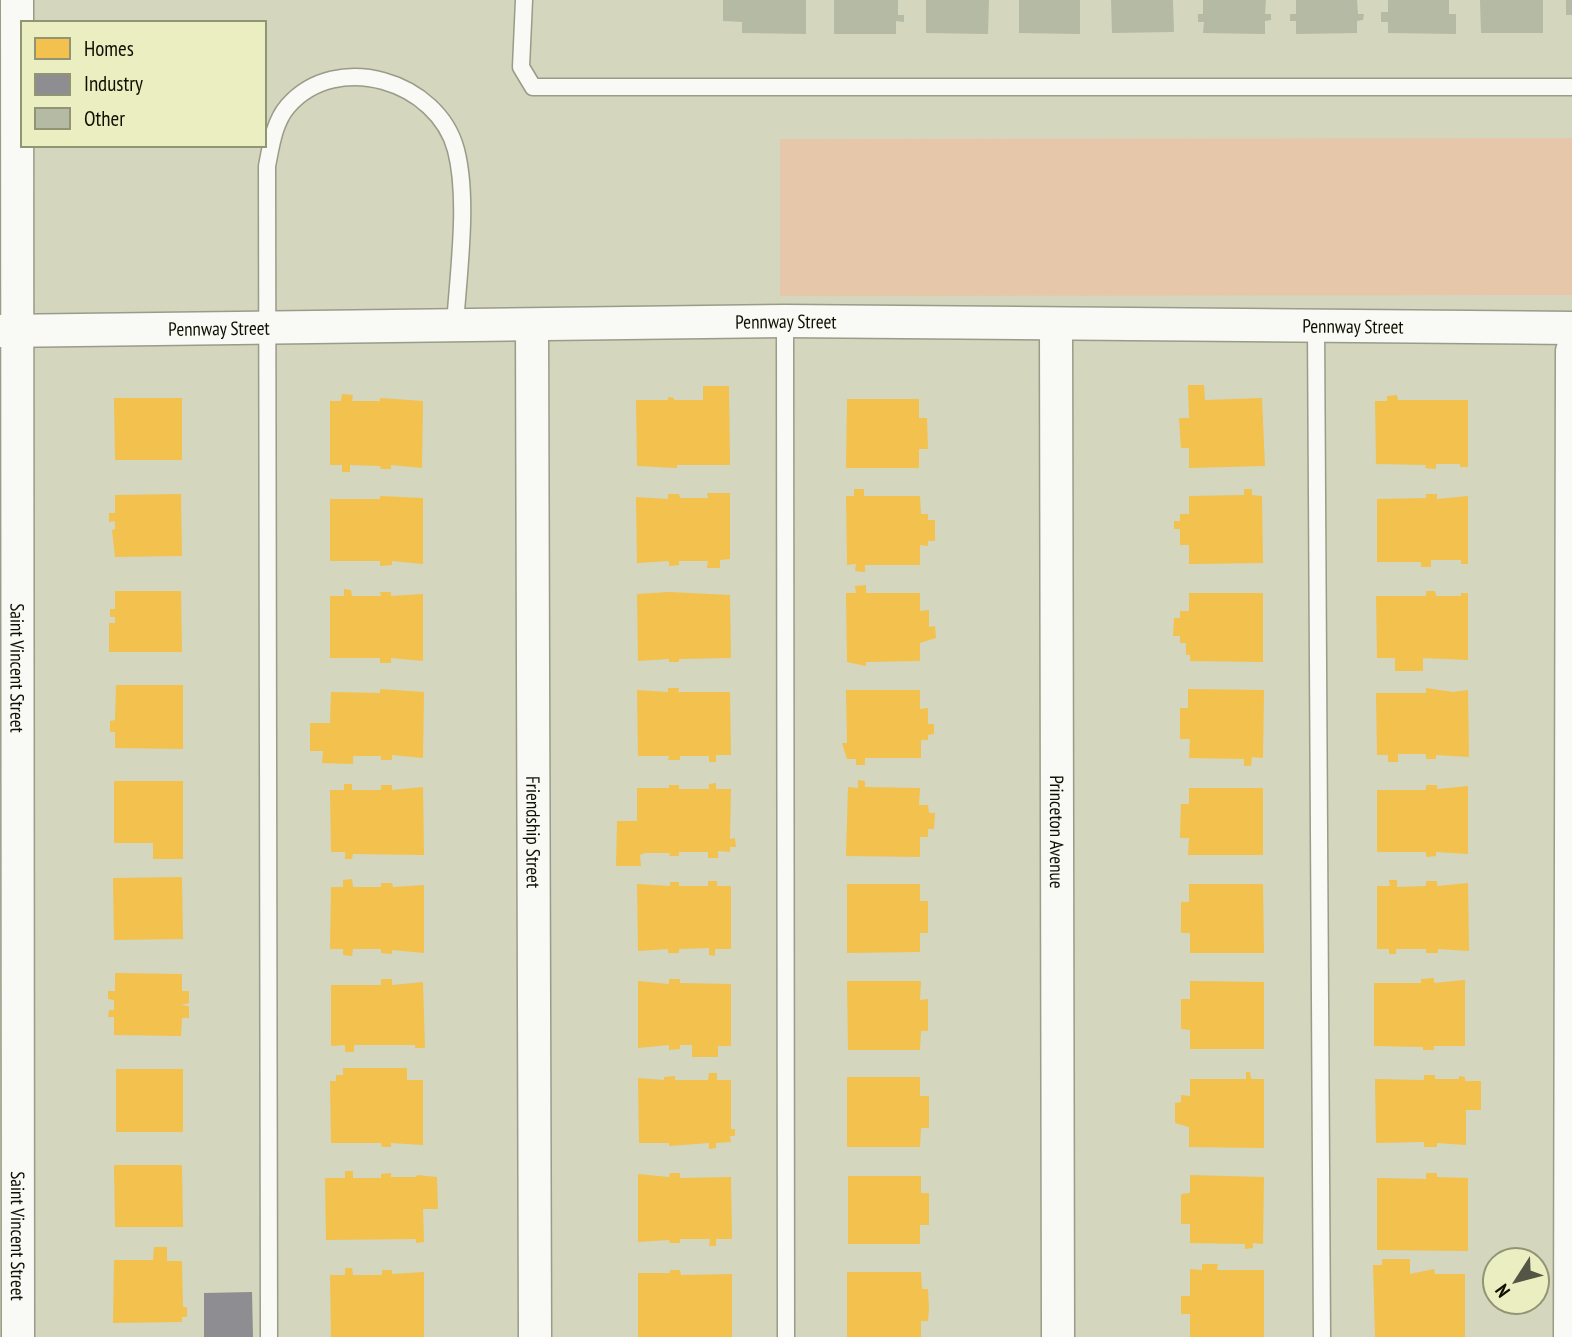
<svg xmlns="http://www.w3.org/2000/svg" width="1572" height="1337" font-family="'PT Sans Narrow',sans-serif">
	<rect width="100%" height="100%" fill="#d5d6be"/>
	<path fill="#e7c7aa" d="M1572,138v157l-792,1v-157z"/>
	<path fill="#f2c14e" d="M1188,385h16l1,15 57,-2 3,68 -76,2v-20h-8l-2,-30h10z
		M703,386h26l1,79h-53v3l-40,-2 -1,-66h32v-3l6,1v2h29z
		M342,394l11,1 -1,6h28v-3l43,3 -1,67 -31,-3v4h-10l-1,-3 -30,-1v7h-8v-7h-12v-64h11z
		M1397,395l1,5h70v67h-8v-3h-24v5l-11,-1 1,-3 -50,-1 -1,-63h12v-5z
		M114,398h68v62h-67z
		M847,399h72v19h8l1,31h-9v19h-73z
		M854,489h10v7h56l1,18h7v6h7v21h-7v5l-8,-1v20h-55v7l-10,-1 1,-7 -9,1 -1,-69h8z
		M1244,489h8v6l10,1 1,67 -74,1v-19h-9v-16h-6v-8h6v-7h9v-18l55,-1z
		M707,493h23v66l-10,1v8h-13l1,-7h-29v4l-10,1v-5l-32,2 -1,-66 32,2v-5h11l1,4h28z
		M181,494l1,62 -67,1 -3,-27 3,-1v-8l-6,1v-9h6v-18z
		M1426,494h11v5l31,-3v68h-7v-4h-30v7h-10v-5h-44v-63l49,-1z
		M380,496l43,2v66l-31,-3v4l-12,1v-5h-50v-62h50z
		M866,585v8h54v18l9,-1v17l6,-1 1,12 -16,5v18l-54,1v4l-19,-4 -1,-69h10l-1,-7z
		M344,589l7,1 1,6h29l-1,-4h11v4l32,-2v67l-32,-3v5h-11v-5h-50v-62h14z
		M115,591h66l1,61h-73v-29h6v-6h-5v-8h5z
		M1426,591h9l1,5h25v-3h7v67l-45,-2v13h-28v-13h-18l-1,-62h50z
		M669,592l61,3 1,63 -52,1v3h-10v-3l-31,2 -1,-67z
		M1189,593h74v69l-73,-1v-6h-4v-12h-6v-7h-7l1,-18h6v-7h9z
		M116,685h67v64l-68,-1v-16h-5v-11l5,-1z
		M668,688h11l-1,4h52l1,63h-15v7h-7v-6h-29v4h-12l1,-4h-31l-1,-66 31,2z
		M1426,688l27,4 15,-2 1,67 -33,-2v4h-10v-5h-28v8h-10v-7h-11l-1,-62h50z
		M380,689l44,3 -1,66 -31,-3v5h-11v-4h-28v8l-31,-1 1,-12h-13v-28h20l1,-31 49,1z
		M1188,689l76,1 -1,68 -11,-1 -1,9h-7v-7l-55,-1 1,-19h-10v-31h8z
		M846,690h74v19l8,-1v16h6v10l-6,1v5h-7v18h-56v7h-9v-6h-9l-5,-16h5z
		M858,780l7,1v6l55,1 -1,17h9l1,8h6l-1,16h-6v8h-8v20l-74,-1 2,-69 10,1z
		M114,781h69v78h-30v-16h-39z
		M716,783v6h15l-1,50 5,-1 1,9h-6v5l-12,-1v7h-10v-6h-29v4h-10l1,-3h-25l-5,2 1,11h-25l1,-45h20v-33h32v-3h10v4h30v-5z
		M344,784h8v6h29v-5h11v5l31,-3 1,68 -71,-1 -1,5h-7v-7h-14l-1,-62h14z
		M1426,785h11v4l31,-3v68l-32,-2v4l-10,1v-5h-49v-62h49z
		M1189,788h74v67h-75l1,-17h-9l1,-34h8z
		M182,877l1,62 -69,1 -1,-62z
		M352,879l1,8h28v-4h11l1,4 31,-2v68l-32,-3v4l-11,-1v-4h-28l-1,7 -9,-1v-6h-13l1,-62h12v-7z
		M1389,880h8v7l29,-1v-5h11v5l31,-3 1,68 -31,-2v4h-12v-4h-30v5h-7v-5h-12v-63h13z
		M708,881h9v5h14v63h-16v7l-6,-1v-7l-30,1v4h-11v-4l-30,2 -1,-67 33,2v-4h9v4h29z
		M847,884h73v17h8v32h-8v19l-73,1z
		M1189,884h74l1,69h-74v-20h-9v-31h8z
		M115,973l67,1v17h7v12l-8,2 8,1v12h-7l-1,18 -67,-1v-18h-6l1,-7h5v-10l-6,-1v-8h7z
		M1434,978v5l31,-3v66h-31v4h-11v-3l-49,-1v-63h47v-4z
		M381,979h11v6l31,-3 2,66h-10v-3h-61v7h-9v-7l-14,1v-61h50z
		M669,979h11v4l51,1v62h-13v11h-26v-12h-12v4l-11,1v-5l-31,3v-67l31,3z
		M847,981h74l-1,19 8,-1v32h-7l-1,19h-72z
		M1190,981l74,1v67h-74v-19l-9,-1v-30h9z
		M343,1068h64v12h16v65l-32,-2v4h-9l-1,-4h-50l-1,-62h6v-6h7z
		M116,1069h67v63h-67z
		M1246,1072h4l1,7h13v69l-75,-1v-20l-14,-4v-20l6,-1v-7l9,1v-17h56z
		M709,1073h8v7h14v49h4v7h-5l1,6 -15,1v5l-7,1v-6l-40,3v-3h-30l-1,-65 26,2v-3l11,-1v4h33z
		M1424,1075h11v4h24v-3l6,1v4h16v29h-15v35l-29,-2v4h-13v-5l-48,1 -1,-64 49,1z
		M847,1077h73v19h9v32h-8l-1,19h-73z
		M114,1165h68l1,62h-68z
		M345,1171h8v7h28v-4l10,-1v4h25l1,-2 20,2 1,32h-15l1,33 -8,1v-4l-90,1 -1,-62h20z
		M670,1173h10v5l51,-1 1,62h-16v7h-7l1,-7h-30v4h-10l-1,-3 -31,2v-68l31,3z
		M1426,1173h11v4l31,1v73l-91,-1v-72l49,1z
		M1190,1175l74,2 -1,67 -10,-1v5l-8,1v-5l-55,-1v-19h-9v-30l9,-1z
		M848,1176h73v17h8v32h-9v19h-72z
		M154,1247h13v14h15l1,46h4v10h-5v5l-69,1 1,-63h39z
		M1382,1259h28v15l24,-5 1,5h30v63h-90l-2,-72h9z
		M1202,1264h16l-1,6h47v67h-74v-23h-9v-18h9v-27l12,1z
		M345,1268h7l1,7h29v-5h10v4l32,-2v65h-93l-1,-62h15z
		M670,1270h10l1,5 51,-1v63h-94v-64h32z
		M847,1272h74l1,17h6l1,19 -1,13h-7v16h-74z"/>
	<path fill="#8d8d92" d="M252,1292l1,45h-49v-44z"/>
	<path fill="#b5baa5" d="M723,0h83v34l-64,-1v-11l-19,-1z
		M834,0h64v15h6v7l-8,-1v13h-62z
		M926,0h63l-1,34 -62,-1z
		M1019,0h61v34l-61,-1z
		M1111,0h62l1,32 -62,1z
		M1203,0h63l-1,14h6v6l-6,1v13l-62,-1 1,-11h-6v-8h5z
		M1296,0h61l1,14h6l-1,6 -6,1v12l-61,1v-13h-6v-7h6z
		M1388,0h61v14h7v20l-68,-1v-11h-7v-10h7z
		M1480,0h63v33h-62z
		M1566,0h6v15h-6z"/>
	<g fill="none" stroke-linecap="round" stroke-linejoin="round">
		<defs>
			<path id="service" d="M524,0l-3,67 12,20h1039
				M785,321l1,1016
				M1316,326l6,1011
				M269,1337l-2,-1171c4,-20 7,-44 21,-60 49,-56 150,-25 168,44 13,50 2,124 -1,176"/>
			<g id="minor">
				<path id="s1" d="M17,0l1,1337"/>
				<path id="s2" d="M532,326l3,1011"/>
				<path id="s3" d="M1056,326l2,1011"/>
				<path id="s4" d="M0,331l785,-10 787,7"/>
				<path d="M1570,1337l2,-986"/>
			</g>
		</defs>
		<use href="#service" stroke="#9a9b89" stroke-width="19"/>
		<use href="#minor" stroke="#9a9b89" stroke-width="35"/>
		<use href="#service" stroke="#f9f9f5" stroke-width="16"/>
		<use href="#minor" stroke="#f9f9f5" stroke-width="32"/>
	</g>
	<g text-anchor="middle" stroke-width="7" stroke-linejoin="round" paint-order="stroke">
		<g font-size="19" fill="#0f1002" stroke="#eaeec0">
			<text dy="7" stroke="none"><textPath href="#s4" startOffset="786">Pennway Street</textPath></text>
			<text dy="7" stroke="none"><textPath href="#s4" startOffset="1353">Pennway Street</textPath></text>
			<text dy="7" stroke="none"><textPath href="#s4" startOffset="219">Pennway Street</textPath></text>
			<text dy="7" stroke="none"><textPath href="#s1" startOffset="668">Saint Vincent Street</textPath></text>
			<text dy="7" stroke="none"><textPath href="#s2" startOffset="506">Friendship Street</textPath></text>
			<text dy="7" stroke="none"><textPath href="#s3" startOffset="506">Princeton Avenue</textPath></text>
			<text dy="7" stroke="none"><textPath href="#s1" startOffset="1236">Saint Vincent Street</textPath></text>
		</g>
	</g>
	<rect x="21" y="21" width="245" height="126" fill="#eaeec0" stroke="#929574" stroke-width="2"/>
	<rect x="35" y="38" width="35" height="21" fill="#f2c14e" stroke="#929574" stroke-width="2"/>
	<text x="84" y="56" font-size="21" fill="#0f1002">Homes</text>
	<rect x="35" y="74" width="35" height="21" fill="#8d8d92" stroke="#929574" stroke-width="2"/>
	<text x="84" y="91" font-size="21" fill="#0f1002">Industry</text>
	<rect x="35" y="108" width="35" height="21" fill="#b5baa5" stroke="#929574" stroke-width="2"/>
	<text x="84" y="126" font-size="21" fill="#0f1002">Other</text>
	<g transform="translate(1516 1281) rotate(234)"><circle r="33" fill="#eaeec0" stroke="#929574" stroke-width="2"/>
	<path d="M0-5L12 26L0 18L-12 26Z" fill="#545544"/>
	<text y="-10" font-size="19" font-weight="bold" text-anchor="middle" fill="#0f1002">N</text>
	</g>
</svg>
